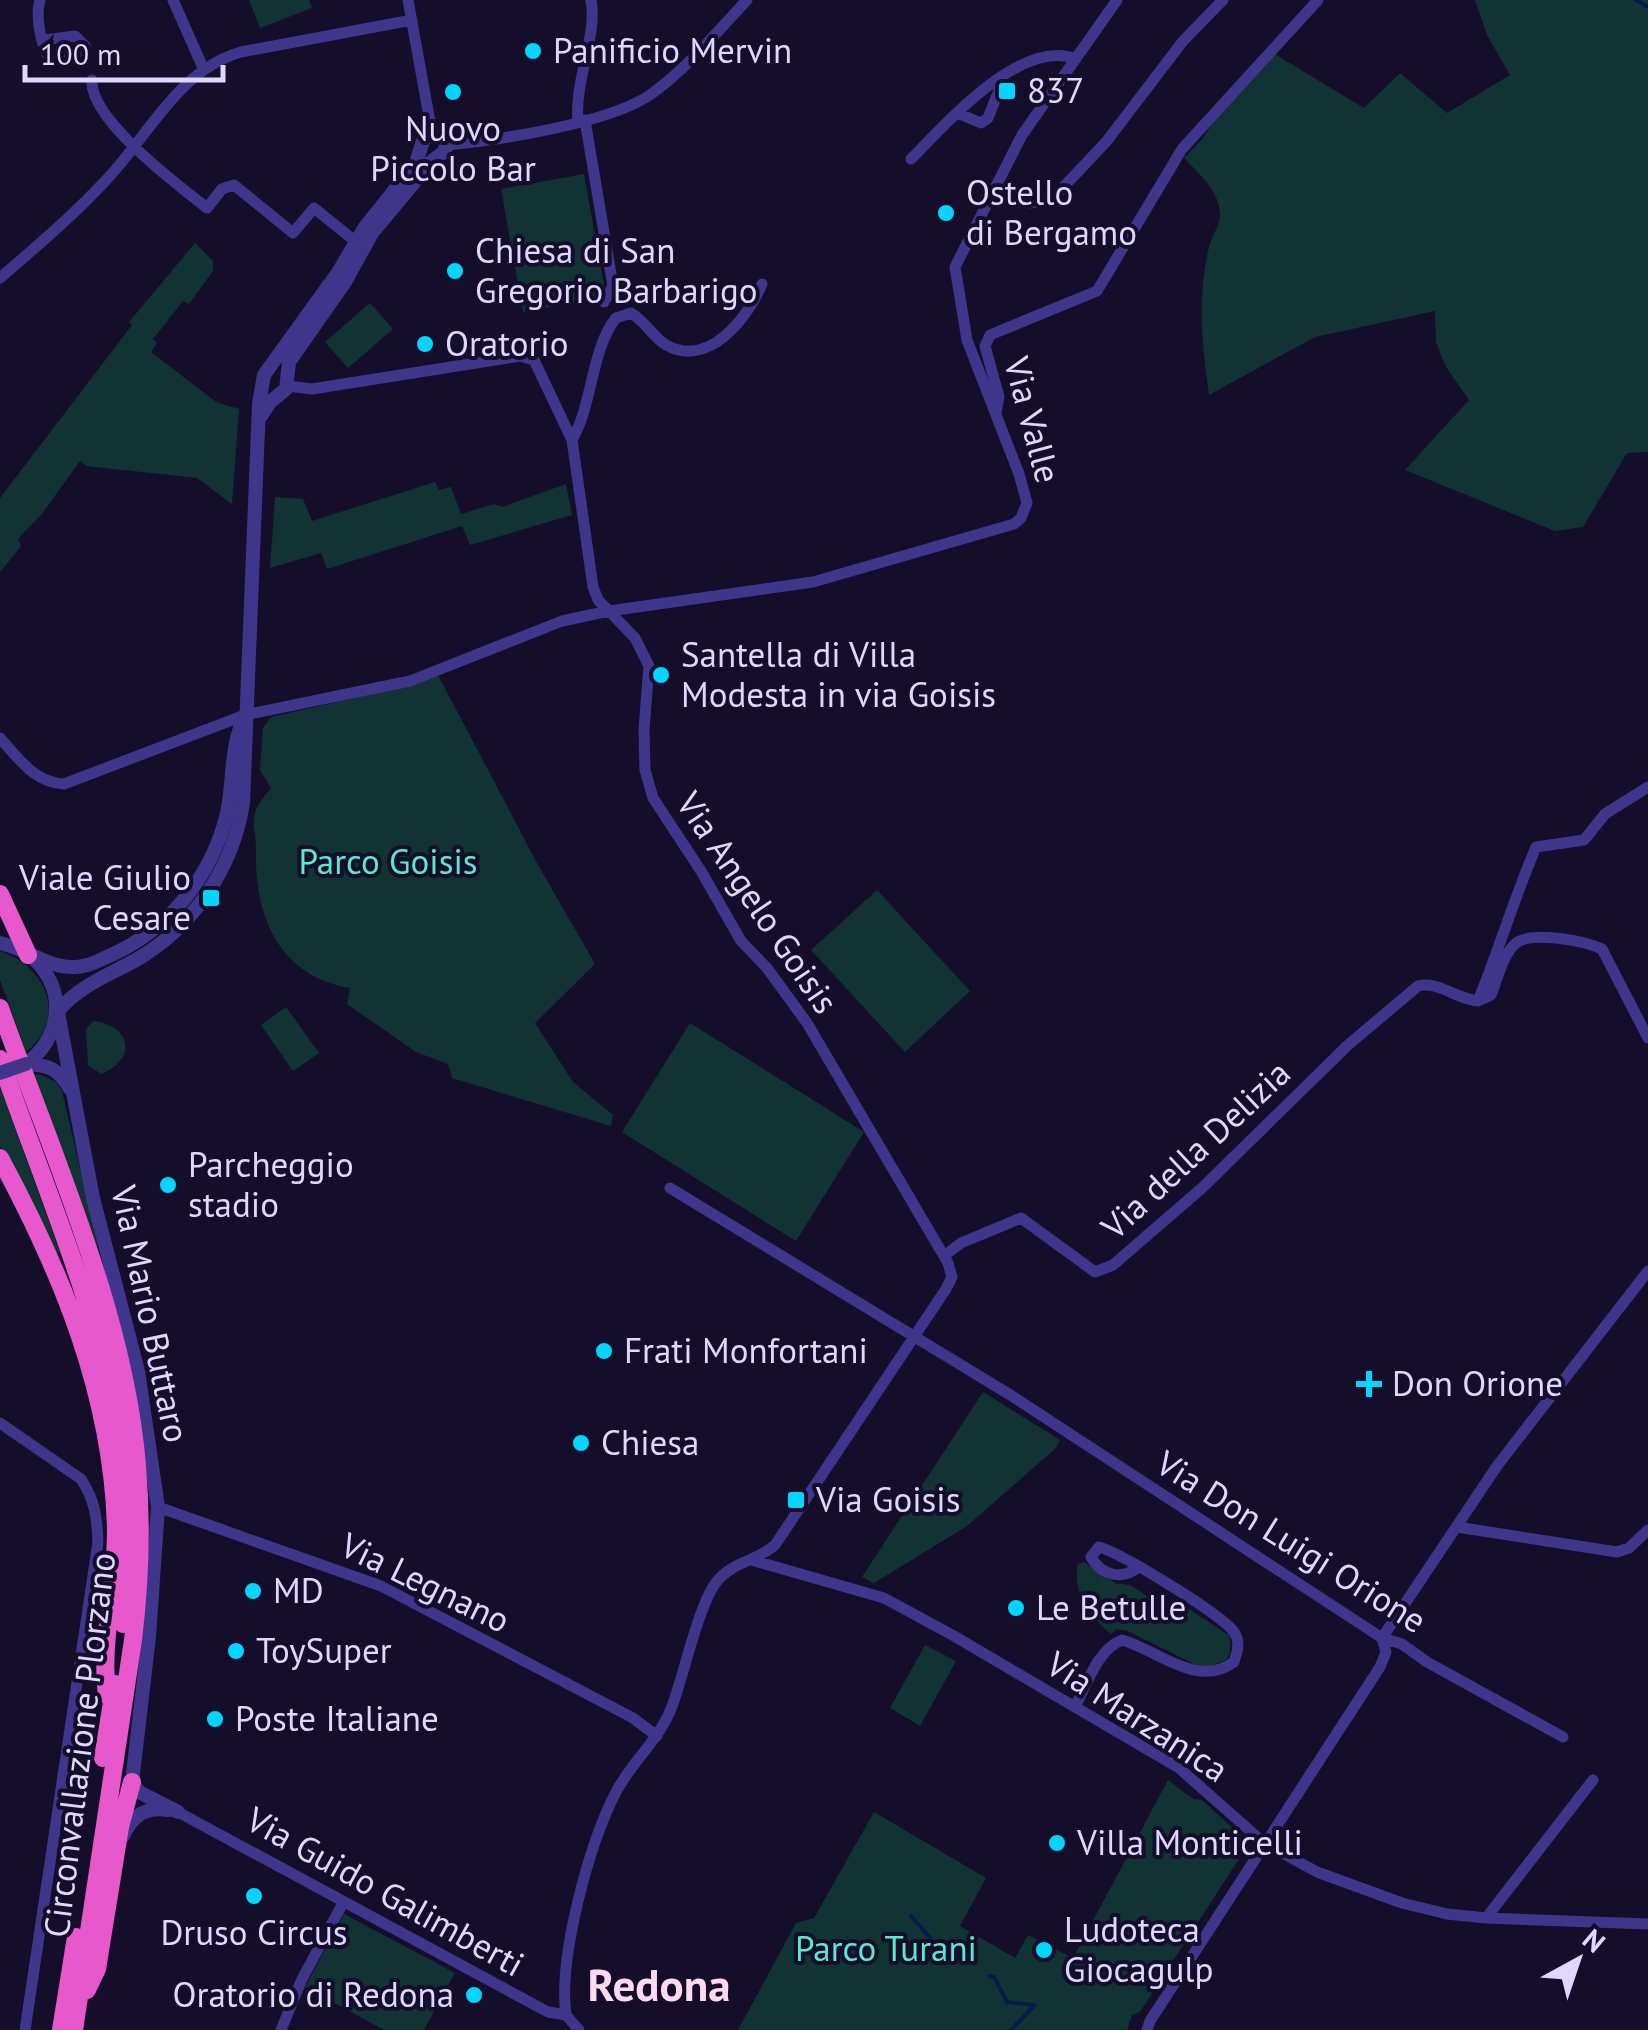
<svg xmlns="http://www.w3.org/2000/svg" width="1648" height="2030" font-family="'PT Sans',sans-serif">
	<rect width="100%" height="100%" fill="#150e2a"/>
	<path fill="#113334" d="M249,0h60l3,8 -52,20z
		M1475,0h173v452l-21,1 -44,74 -28,4 -150,-61 64,-70 -23,-33 -10,-25 -1,-31 -120,26 -106,58c-7,-48 -12,-101 0,-148 2,-10 10,-20 11,-30 1,-25 -20,-42 -36,-59l19,-20 18,-28 52,-57 91,55 36,-35 47,40 63,-38 -23,-40z
		M584,174l22,123 -83,15 -22,-123z
		M195,243l18,18v10l-24,33 -6,-3 -30,38 4,4 -6,9 65,50 23,7 -7,95 -35,-26 -111,-12 -6,-5 -39,54 -23,24 3,7 -21,26v-74l132,-173 -3,-3z
		M370,303l23,26 -45,39 -23,-26z
		M435,482l4,8 12,-3 10,27 33,-10 8,3 64,-23 6,31 -102,30 -8,-19 -135,43 -6,-16 -51,15 5,-71 28,2 9,22z
		M438,675l99,188 58,101 -60,59 38,59 40,33 -2,11 -159,-48 -4,-14 -32,-12 -69,-48 3,-16c-70,-12 -95,-70 -94,-135 0,-36 -11,-33 15,-65l-11,-18 3,-42 8,-11 132,-30z
		M877,890l93,101 -65,61 -94,-102z
		M0,951c46,15 69,67 26,101l-26,-72z
		M286,1007l33,46 -26,18 -32,-46z
		M93,1021c37,4 46,37 8,53l-13,-9 -2,-36z
		M690,1023l174,109 -68,109 -174,-109z
		M39,1074l17,8 6,9 36,155 -4,1 -61,-172z
		M0,1087l60,165 -3,2 -57,-108z
		M983,1392l77,48 -4,8 -89,78 -93,57 -12,-6z
		M1084,1562l33,22c18,-2 32,16 47,26l11,-10 55,36v17l-4,7 -18,7 -12,-2 -68,-34 -11,-2 -6,5c-21,-18 -39,-40 -33,-70z
		M925,1645l31,16 -36,65 -30,-18z
		M1168,1780l25,19 9,1 44,40 2,5 -108,167 -8,3 -5,15h-389l58,-107 18,-5 60,-106 112,66 -26,48 55,32 13,-23 45,23z
		M344,1914l111,59 -31,57h-40l-79,-43z"/>
	<g fill="none" stroke-linecap="round" stroke-linejoin="round">
		<path stroke="#071b4b" stroke-width="4" d="M1636,0l12,7
			M911,1916l29,33
			M990,1976l4,1 13,25 28,3 -24,25"/>
		<path stroke="#3f368c" stroke-width="11" d="M40,0c-5,16 1,48 11,61l25,-3 9,-12 -10,-10 -31,4
			M173,0l31,70
			M408,0l24,133
			M92,80c-3,39 86,105 115,128l15,-19 12,-4 59,48 21,-25 41,33
			M957,113l24,10 7,-5 15,-38
			M585,120l28,166 -9,16
			M578,122c-4,-42 20,-87 13,-122
			M447,145c52,-5 167,-22 207,-53 34,-25 64,-61 93,-92
			M911,159c35,-35 110,-122 165,-100
			M992,192c22,11 40,16 63,4l51,-54 77,-101 40,-41
			M0,278c37,-32 75,-64 108,-100 41,-44 72,-109 133,-126l171,-32
			M287,386l25,3 208,-33 14,4 38,80 21,147 5,13 11,11 204,-29 201,-58 7,-6 6,-15 -8,-29 -52,-134 -12,-73 67,-132 95,-135
			M996,413l3,-16 -14,-51 5,-11 107,-44 85,-142 136,-149
			M572,440c21,-36 19,-91 44,-122l15,-5c14,8 21,23 35,32 43,24 82,-28 96,-61
			M0,738c19,21 34,44 64,46l181,-69 165,-34 152,-60 47,-10 26,27 14,28 -5,63 1,41 8,28 48,73 40,70 26,27 40,55 141,240 4,14 -6,12 -171,256c-18,16 -42,17 -57,35 -19,21 -35,99 -47,129 -13,32 -40,54 -55,83 -27,52 -58,166 -50,223
			M1478,1001l13,-6c6,-15 12,-40 24,-51 15,-14 70,-3 87,5l46,89
			M670,1188l342,208 370,242 20,6 25,18 136,75
			M944,1256l17,-13 60,-25 74,54 18,-7 89,-77 146,-143 70,-59c19,-6 40,14 60,15 21,-51 36,-103 58,-154l48,-7 21,-26 43,-27
			M0,1423l81,56c14,21 16,39 17,63l-73,488
			M158,1507l223,79 252,132 24,18
			M1457,1527l160,25 12,-4 19,-18
			M755,1561l129,37 70,38 225,132 85,75 53,29 85,31 45,11 39,4 162,6
			M1382,1638l115,-172 151,-195
			M1075,1707c12,-23 22,-57 47,-67 36,10 75,49 112,22 3,-10 7,-20 0,-30 -13,-18 -113,-79 -135,-85l-8,10c10,18 31,24 47,10
			M178,1812l370,200 18,3
			M1486,1918l107,-138
			M566,2015l13,15
			M281,2030l21,-51 41,-76
			M1147,2030l3,-9 230,-354 6,-15 -4,-14"/>
		<path stroke="#3f368c" stroke-width="14" d="M0,943c26,5 45,24 72,24 13,1 25,-6 37,-11 59,-26 103,-79 118,-143 7,-33 3,-67 18,-97
			M58,1011c22,-26 49,-35 78,-51 57,-33 97,-92 107,-157l16,-399 5,-29 75,-104 26,-44 51,-64 8,-25 8,-5h7l7,9 -1,9 -14,11 -59,71 -27,49 -56,80 -3,27 -16,13 -9,14
			M58,1013l35,185 45,173 20,136 -9,130 -17,145 7,10 39,20
			M26,1064c35,-27 41,-71 10,-103
			M26,1064c23,1 33,5 44,25
			M123,1836c9,-20 22,-30 45,-26"/>
		<path stroke="#e658cc" stroke-width="18" d="M0,894l28,61
			M0,1008c51,143 125,306 137,458 5,58 3,116 -4,174l-59,390
			M0,1059c40,115 93,239 117,358 13,68 13,139 6,207
			M0,1158c62,115 112,236 116,369 1,54 -16,117 -9,168
			M103,1758l12,-74
			M87,1990l10,-21 23,-142 12,-45
			M61,2030l15,-93"/>
		<path stroke="#3f368c" stroke-width="14" d="M0,1073l26,-9"/>
	</g>
	<g fill="#03d5ff" stroke="#150e2a" stroke-width="4">
		<circle cx="533" cy="51" r="10"/>
		<rect x="997" y="81" width="20" height="20" rx="5"/>
		<circle cx="453" cy="92" r="10"/>
		<circle cx="946" cy="213" r="10"/>
		<circle cx="455" cy="271" r="10"/>
		<circle cx="425" cy="344" r="10"/>
		<circle cx="661" cy="675" r="10"/>
		<rect x="201" y="888" width="20" height="20" rx="5"/>
		<circle cx="168" cy="1185" r="10"/>
		<circle cx="604" cy="1351" r="10"/>
		<path d="M1364 1369h10v10h10v10h-10v10h-10v-10h-10v-10h10z"/>
		<circle cx="581" cy="1443" r="10"/>
		<rect x="786" y="1490" width="20" height="20" rx="5"/>
		<circle cx="253" cy="1591" r="10"/>
		<circle cx="1016" cy="1608" r="10"/>
		<circle cx="236" cy="1651" r="10"/>
		<circle cx="215" cy="1719" r="10"/>
		<circle cx="1057" cy="1843" r="10"/>
		<circle cx="254" cy="1896" r="10"/>
		<circle cx="1044" cy="1950" r="10"/>
		<circle cx="474" cy="1995" r="10"/>
	</g>
	<g text-anchor="middle" stroke-width="8" stroke-linejoin="round" paint-order="stroke">
		<g font-size="35" fill="#dfd7ff" stroke="#150e2a" text-anchor="start">
			<text x="553" y="63">Panificio Mervin</text>
			<text x="1027" y="103">837</text>
			<text x="453" y="141" text-anchor="middle">Nuovo<tspan x="453" dy="40">Piccolo Bar</tspan></text>
			<text x="966" y="205">Ostello<tspan x="966" dy="40">di Bergamo</tspan></text>
			<text x="475" y="263">Chiesa di San<tspan x="475" dy="40">Gregorio Barbarigo</tspan></text>
			<text x="445" y="356">Oratorio</text>
			<text x="681" y="667">Santella di Villa<tspan x="681" dy="40">Modesta in via Goisis</tspan></text>
			<text x="191" y="890" text-anchor="end">Viale Giulio<tspan x="191" dy="40">Cesare</tspan></text>
			<text x="188" y="1177">Parcheggio<tspan x="188" dy="40">stadio</tspan></text>
			<text x="624" y="1363">Frati Monfortani</text>
			<text x="1392" y="1396">Don Orione</text>
			<text x="601" y="1455">Chiesa</text>
			<text x="816" y="1512">Via Goisis</text>
			<text x="273" y="1603">MD</text>
			<text x="1036" y="1620">Le Betulle</text>
			<text x="256" y="1663">ToySuper</text>
			<text x="235" y="1731">Poste Italiane</text>
			<text x="1077" y="1855">Villa Monticelli</text>
			<text x="1064" y="1942">Ludoteca<tspan x="1064" dy="40">Giocagulp</tspan></text>
			<text x="254" y="1945" text-anchor="middle">Druso Circus</text>
			<text x="454" y="2007" text-anchor="end">Oratorio di Redona</text>
		</g>
		<g font-size="35" fill="#dfd7ff" stroke="#150e2a">
			<text transform="translate(1032 420) rotate(75)" y="12">Via Valle</text>
			<text transform="translate(757 903) rotate(56)" y="12">Via Angelo Goisis</text>
			<text transform="translate(1196 1150) rotate(-43)" y="12">Via della Delizia</text>
			<text transform="translate(150 1314) rotate(78)" y="12">Via Mario Buttaro</text>
			<text transform="translate(1291 1542) rotate(32)" y="12">Via Don Luigi Orione</text>
			<text transform="translate(425 1583) rotate(26)" y="12">Via Legnano</text>
			<text transform="translate(1137 1717) rotate(33)" y="12">Via Marzanica</text>
			<text transform="translate(80 1745) rotate(-83)" y="12">Circonvallazione Plorzano</text>
			<text transform="translate(385 1892) rotate(29)" y="12">Via Guido Galimberti</text>
		</g>
		<g font-size="35" fill="#5ae8ce" stroke="#150e2a">
			<text x="388" y="874">Parco Goisis</text>
			<text x="886" y="1961">Parco Turani</text>
		</g>
		<g font-size="45" font-weight="bold" fill="#ffd9ef" stroke="#150e2a">
			<text x="659" y="2001">Redona</text>
		</g>
	</g>
	<g transform="translate(1578 1960) rotate(40)" stroke="#150e2a" stroke-width="8" paint-order="stroke">
	<path d="M0-8L18 38L0 25L-18 38Z" fill="#dfd7ff"/>
	<text y="-15" font-size="28" font-weight="bold" text-anchor="middle" fill="#dfd7ff">N</text>
	</g>
	<path d="M25 65v15h198v-15" fill="none" stroke="#dfd7ff" stroke-width="5"/>
	<text x="40" y="65" font-size="30" fill="#dfd7ff" stroke="#150e2a" stroke-width="8" paint-order="stroke">100 m</text>
</svg>
